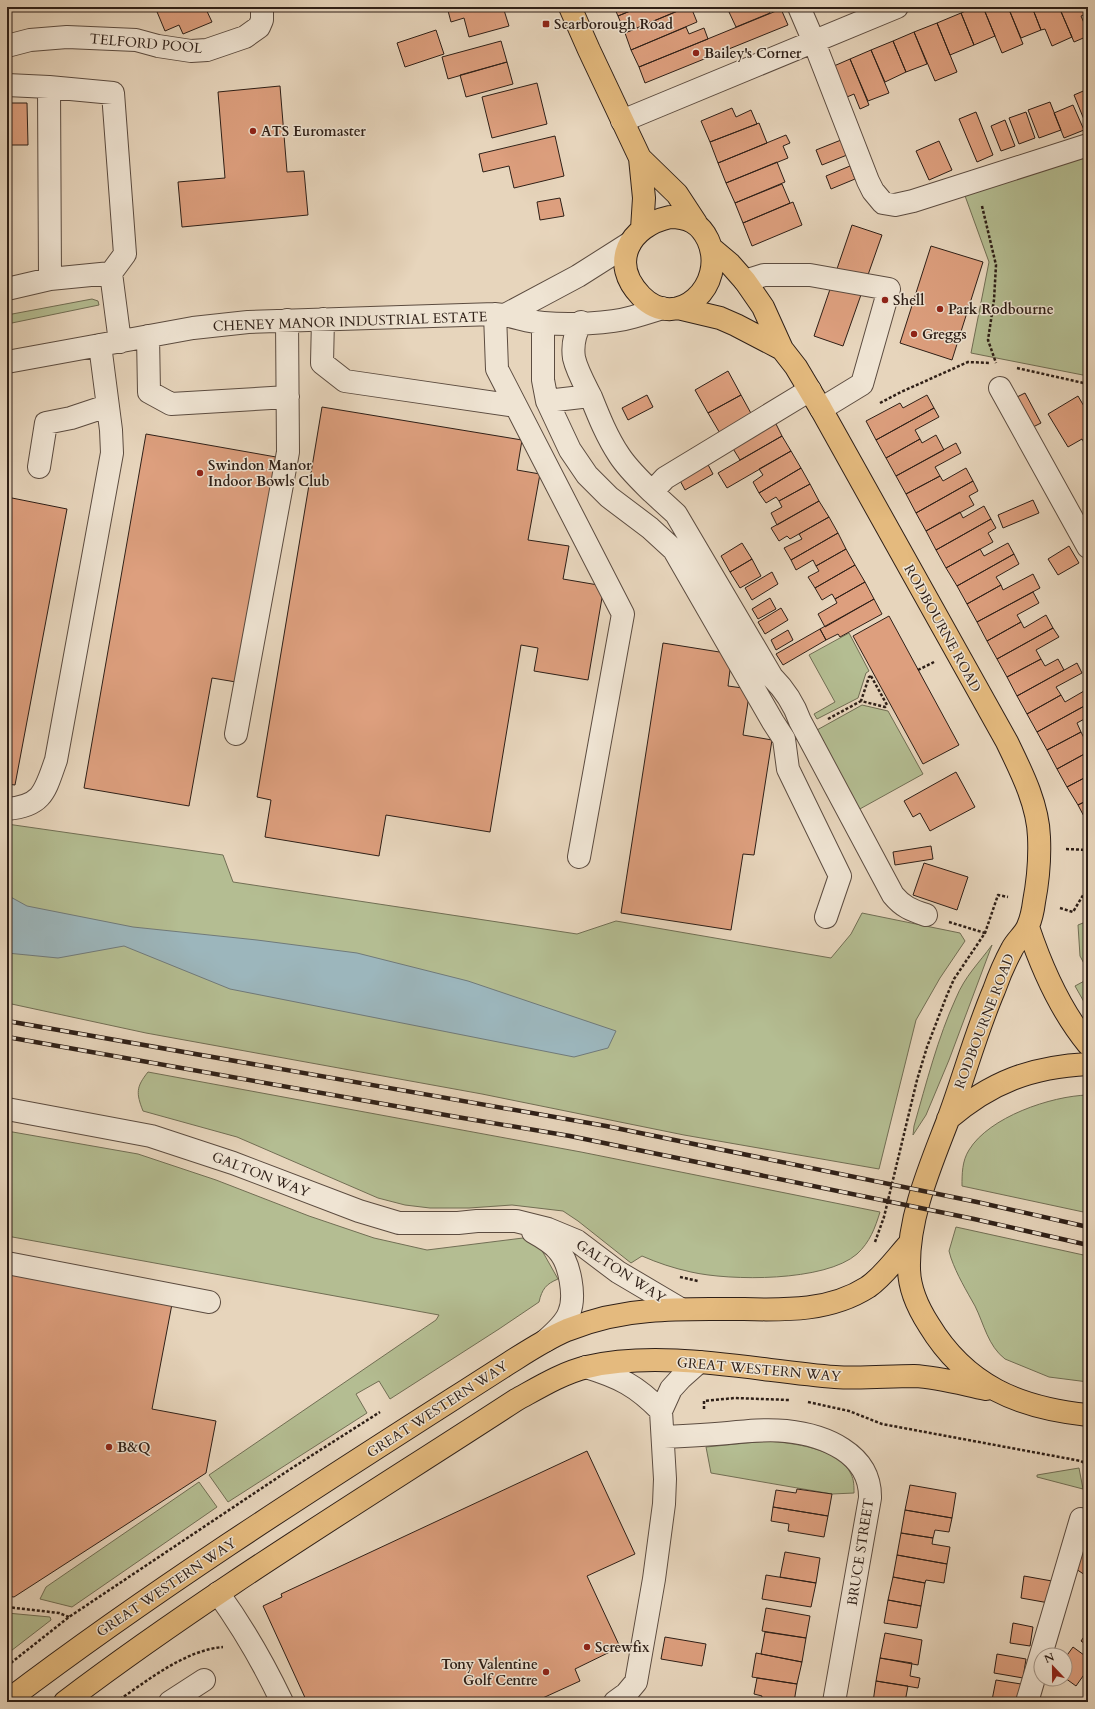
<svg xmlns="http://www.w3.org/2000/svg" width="1095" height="1709" font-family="Cardo,serif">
	<rect width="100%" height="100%" fill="#e7d5bc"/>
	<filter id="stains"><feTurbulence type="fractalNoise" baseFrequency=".005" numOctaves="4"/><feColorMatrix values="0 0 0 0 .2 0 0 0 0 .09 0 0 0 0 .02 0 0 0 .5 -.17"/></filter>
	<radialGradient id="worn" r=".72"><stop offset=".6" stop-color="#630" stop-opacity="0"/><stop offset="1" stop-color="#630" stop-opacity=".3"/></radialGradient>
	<path fill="#b4bd92" stroke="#716e54" d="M1088,153v223l-117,-23 18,-91 -25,-69z
		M92,299l6,2 1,4 -92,19v-9z
		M849,633l20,38 -3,2 -8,25 -41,21 -3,-5 21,-12 -26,-47z
		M862,705l26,6 35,63 -65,36 -41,-80z
		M7,824l216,31 10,27 344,52 39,-13 215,37 20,-24 11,-21 98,20 5,8 -25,37 -24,42 -37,149 -195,-34 -202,-41 -336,-61 -139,-30z
		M1083,923l5,7v41l-8,-15 -2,-31z
		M992,945l-43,115 -23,55 -13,20 1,-9c12,-42 24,-89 42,-128 9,-22 23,-35 36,-53z
		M1088,979v30l-13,-23z
		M148,1072l433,80 299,60c-5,16 -10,30 -23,42 -32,28 -127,27 -166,18 -18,-4 -33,-9 -49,-16l-11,7 -53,-42 -15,-10 -51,-6 -43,3h-39l-25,-3 -27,-7 -141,-61 -94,-26c-7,-18 -7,-24 5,-39z
		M1088,1095v118l-126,-27c0,-12 0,-25 7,-36 20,-33 82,-54 119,-55z
		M7,1131l131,23 78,26 93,36 65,22 53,12 96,-12 11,4 6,5 18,32c-12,5 -16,10 -19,23l-40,27 -109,70 -11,-18 -23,13 11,19 -139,89 -19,-27 227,-155 3,-5 -432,-79z
		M956,1227l132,29v126l-39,-5 -44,-18c-17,-13 -21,-35 -30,-53 -9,-16 -18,-31 -24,-48l-2,-7z
		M767,1441c25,2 72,7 84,33 3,6 3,12 3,19l-22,1 -121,-21 -5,-26z
		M1079,1468l4,21 -46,-12v-2z
		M199,1482l18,25 -145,100 -32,-8 6,-12z
		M7,1613l43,4 1,3 -44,34z"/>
	<path fill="#9cb6bc" stroke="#707a7a" d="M7,895l20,11 106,21 124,13 100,13 111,28 148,50 -8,17 -34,9 -344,-68 -106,-43 -66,12 -51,-5z"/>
	<path fill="#dd9f7e" stroke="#2e1f17" d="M155,7h50l7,15 -29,12 -4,-9 -14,6z
		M447,7h56l6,19 -40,11 -5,-19 -13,4z
		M614,7h26l-22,9z
		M640,7h44l1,1 -60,25 -7,-17z
		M691,7l6,15 -66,28 -6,-17 62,-26z
		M740,7h28l2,6 -34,14 -7,-15z
		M975,7h8l12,29 -21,9 -13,-32z
		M983,7h25l15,37 -21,9z
		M1008,7h24l9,23 -20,8z
		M1032,7h27l13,30 -20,9 -7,-17 -4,1z
		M1059,7h26l3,6 -7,3 7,16v4l-14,6z
		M781,9l7,16 -143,58 -6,-16z
		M961,13l13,32 -24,10 -13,-32z
		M937,23l20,49 -22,9 -21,-49z
		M686,27l3,7 15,-6 4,11 -69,28 -8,-17z
		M436,30l8,24 -39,13 -8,-24z
		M914,32l13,32 -21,8 -13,-31z
		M501,41l6,21 -59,17 -6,-22z
		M893,41l13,31 -21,10 -14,-32z
		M871,50l18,43 -21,8 -18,-42z
		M850,59l19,46 -9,4 -6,-15 -14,6 -13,-31z
		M507,62l6,22 -47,13 -6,-22z
		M537,83l10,41 -55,14 -10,-41z
		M280,86l7,86 17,-1 4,44 -126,12 -4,-45 47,-4 -7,-86z
		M1088,89v38h-1l-13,-32z
		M1050,102l11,28 -22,8 -11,-28z
		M7,103h20l1,42h-21z
		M1073,105l11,25 -20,8 -10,-25z
		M732,108l4,9 15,-7 6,14 -47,18 -9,-21z
		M976,112l17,43 -16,7 -18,-43z
		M1026,112l9,26 -16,6 -10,-26z
		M1005,120l10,26 -14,5 -10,-25z
		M759,123l8,20 -49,20 -8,-21z
		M786,135l4,8 -7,3 5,12 -62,25 -8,-20z
		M555,136l9,40 -50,12 -5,-22 -26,6 -4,-18z
		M841,140l6,15 -25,10 -6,-15z
		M939,141l13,29 -23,10 -13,-29z
		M777,162l8,20 -50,21 -9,-20z
		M850,166l5,13 -24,10 -5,-13z
		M782,184l8,19 -47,20 -8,-20z
		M560,198l4,18 -24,4 -3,-18z
		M793,202l9,23 -50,21 -9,-23z
		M852,225l30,10 -39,111 -29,-10z
		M931,246l52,16 -31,98 -52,-17z
		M728,371l13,24 -33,18 -13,-23z
		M1025,393l16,30 -12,6 -16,-30z
		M647,395l6,12 -25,13 -6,-12z
		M741,395l12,22 -32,18 -13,-22z
		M927,395l7,13 -58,32 -10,-19 34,-18 3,5z
		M1078,396l10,17v37l-6,-11 -14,8 -20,-33z
		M322,407l200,33 -5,30 23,4 -12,66 41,6 -6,33 41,7 -16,94 -54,-9 4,-23 -17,-3 -31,187 -104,-17 -7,41 -114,-19 6,-37 -14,-3z
		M934,408l5,9 -24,13 5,9 -34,19 -10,-18z
		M773,418l9,18 -42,24 -8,-13z
		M146,434l130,23 -40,225 -24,-4 -23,128 -105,-18z
		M936,435l8,15 -48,26 -10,-18 34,-19 2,4z
		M782,436l9,15 -64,37 -9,-15z
		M956,443l5,10 -26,14 5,9 -34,18 -10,-18z
		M791,451l10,17 -42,25 -6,-11 10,-7 -4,-6z
		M705,459l8,15 -28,16 -8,-15z
		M801,468l9,16 -31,17 -3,-4 -10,6 -7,-10z
		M966,468l7,13 -57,32 -10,-19 34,-18 3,5z
		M973,481l5,10 -9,5 5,9 -48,26 -10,-18z
		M810,484l9,17 -42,24 -6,-12 11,-6 -3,-6z
		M7,497l60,12 -52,276 -8,-1z
		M1033,500l6,13 -36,15 -5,-13z
		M819,501l10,16 -39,22 -3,-3 -8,5 -8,-13z
		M984,506l7,13 -55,31 -10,-19 34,-19 3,6z
		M829,517l9,16 -47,27 -7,-12 18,-9 -3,-5z
		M991,519l5,9 -8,5 5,9 -47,26 -10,-18z
		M838,533l8,16 -30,17 -3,-6 -17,10 -5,-10z
		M742,543l10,16 -22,13 -9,-16z
		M1008,543l6,11 -57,32 -11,-18 34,-19 4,7z
		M1069,546l10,17 -21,12 -10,-16z
		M846,549l9,16 -40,23 -7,-11 11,-6 -3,-5z
		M1014,554l5,10 -23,13 5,8 -34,19 -10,-18z
		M752,559l9,17 -21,12 -10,-16z
		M855,565l10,17 -30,17 -3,-5 -10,6 -7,-12z
		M772,572l6,12 -26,16 -7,-12z
		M1033,574l7,14 -63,34 -10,-18 34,-19 2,5z
		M865,582l9,17 -49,28 -7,-13 19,-11 -2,-4z
		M1033,592l6,11 -22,12 4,7 -34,19 -10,-19z
		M770,598l6,11 -18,10 -6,-10z
		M874,599l8,15 -42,23 -2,-3 -12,6 -6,-11z
		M781,608l7,12 -23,14 -7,-12z
		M1046,615l7,13 -56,31 -10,-18 34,-19 3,6z
		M889,616l70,129 -36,19 -70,-128z
		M1053,628l6,9 -23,13 5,9 -34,18 -10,-18z
		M820,629l6,11 -43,25 -7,-11z
		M788,630l5,10 -17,10 -5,-10z
		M663,643l69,11 -4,32 22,3 -7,46 29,5 -18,115 -11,-1 -12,76 -110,-17z
		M1041,659l4,7 13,-7 6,11 -47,26 -10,-19z
		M1077,663l5,10 -26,14 5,8 -34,19 -10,-18z
		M1084,691l4,6v7l-51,28 -10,-18 34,-19 4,7z
		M1088,704v13l-11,6 4,9 -34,18 -10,-18z
		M1081,732l4,8 3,-2v14l-31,17 -10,-19z
		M1088,752v24l-21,11 -10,-18z
		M956,772l19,35 -45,24 -10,-18 -7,4 -9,-16z
		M1088,776v24l-10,5 -11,-18z
		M1088,800v24l-10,-19z
		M931,846l2,13 -38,6 -2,-13z
		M924,863l44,14 -11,33 -44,-15z
		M7,1274l165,30 -20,105 64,12 -10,52 -192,124 -7,-1z
		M587,1451l48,103 -48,22 33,71 -45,22 5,12 -46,21h-227l-44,-96 19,-9 -1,-3z
		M910,1485l46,8 -4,25 -47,-8z
		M797,1489l35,5 -4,22 -55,-9 3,-17 20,3z
		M773,1507l55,9 -4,21 -36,-6 1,-7 -18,-3z
		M905,1510l47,8 -3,14 -14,-2 -2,8 -32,-5z
		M901,1533l32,5 -1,6 18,3 -3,17 -50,-9z
		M1088,1534v43l-15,-10 9,-12 -5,-4z
		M785,1552l35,6 -4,25 -36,-6z
		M897,1555l50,9 -3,19 -18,-3 -1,3 -32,-6z
		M766,1575l50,8 -5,24 -49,-8z
		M1024,1576l28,5 -3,22 -28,-5z
		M893,1577l32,6 -4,23 -33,-6z
		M888,1600l33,6 -4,22 -33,-5z
		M766,1608l44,8 -4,22 -44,-7z
		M1013,1623l20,4 -3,19 -20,-3z
		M1088,1631v15l-7,-5z
		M765,1632l41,6 -4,24 -41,-8z
		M885,1633l37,7 -4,25 -38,-7z
		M665,1637l41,7 -4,22 -41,-7z
		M1073,1647l15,11v11l-12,17 -11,-8v-20z
		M756,1653l46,9 -5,22 -45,-7z
		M997,1654l29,5 -3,19 -29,-5z
		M880,1658l32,5 -2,13 10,2 -2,10 -42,-7z
		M757,1678l40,6 -3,18h-33l1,-6 -8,-2z
		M996,1680l25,4 -4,18 -25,-2z
		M876,1681l32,5 -3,16h-32z"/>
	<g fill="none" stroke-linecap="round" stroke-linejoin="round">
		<defs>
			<path id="minor" d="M799,7l15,35 54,139 5,10 10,12 12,2 18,-4 175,-56
				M7,46l23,-6 37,-3 69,3 22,6 33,5 16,-1 38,-13 14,-10 3,-7v-13
				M7,85l42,2 1,192
				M49,87l64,6 12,161 -14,19 9,69
				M622,121l275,-114
				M745,281l19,-6h46l79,14 -27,95 -41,25
				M7,289l43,-10 61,-6
				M495,314l2,55 126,245 -44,243
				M505,315l73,-39 52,-33
				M323,319l-1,44 23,18 171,25
				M581,322c-6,11 -9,23 -7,36 3,13 11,27 17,39 8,20 16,40 28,58 9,14 21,25 33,37
				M543,323v57l4,21 23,49 17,25 22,22 41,31 24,22 99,172 11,17 4,30 52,107 -14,41
				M148,336l1,56 22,12 117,-7
				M7,362l186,-34 55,-6 247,-8c17,1 32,8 49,9 25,2 65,1 89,-6 10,-3 20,-6 29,-9
				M1000,388l88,159
				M810,390l-145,88 -13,14 24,22 96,163c13,13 22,27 28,44l93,174c10,12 18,15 33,20
				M547,401l43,-5
				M39,467l7,-44 25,-5 36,-12
				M236,734l52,-282 -1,-132
				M7,809c36,-3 38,-18 49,-49l56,-307 -1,-23 -11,-85
				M7,1109l144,27 82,27 126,48 40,12h59l19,-2h39l32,8 29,12 41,31 61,36
				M533,1232c9,5 19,11 25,18 12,13 18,47 11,63 -4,11 -15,20 -24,28
				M7,1263l202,39
				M586,1367c33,10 51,19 75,44
				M664,1437c21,-1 42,-2 64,-4 19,-2 38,-4 58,-2 38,4 85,22 84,67l-36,204
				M218,1593c26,36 45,69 64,109
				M170,1702l34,-22
				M615,1702l11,-8 10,-12 18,-103 10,-75 1,-25 -4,-68 10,-22 10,-11 18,-16
				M1027,1702l54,-183"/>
			<path id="major" d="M570,7l19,43 51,108 37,36 19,29
				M640,158l4,40 -2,31
				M670,217c18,0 30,6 38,23 20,45 -31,93 -67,56 -32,-33 -12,-70 29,-79z
				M711,248l19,16 15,17 18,26 19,42 14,18 25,42 186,333c14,29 31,62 32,95 1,22 -1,44 -5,65 -1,8 -3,17 -6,24 -3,8 -12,15 -16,23 -7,13 -13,27 -18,41 -18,42 -30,87 -46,130 -18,47 -40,97 -39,148 0,21 9,40 20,57 37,61 90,83 159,90
				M678,308l42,10 16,7 46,24
				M1028,927c14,42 32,83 60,117
				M948,1119c43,-37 83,-52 140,-55
				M7,1701c161,-122 332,-229 502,-338 19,-12 37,-24 58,-33 25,-10 55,-17 82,-19 30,-3 60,-2 90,-2 45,1 90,3 129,-22 16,-11 29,-30 42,-44
				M65,1702c144,-109 299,-203 451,-302 22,-12 46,-27 71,-33 76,-18 171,4 248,10 26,2 53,-1 79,-1 24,1 48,8 72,13"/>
		</defs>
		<use href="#minor" stroke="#5c4c40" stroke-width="24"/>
		<use href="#major" stroke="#2e1f17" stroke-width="24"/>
		<path stroke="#2e1f17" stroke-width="2.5" stroke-dasharray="3 2" stroke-linecap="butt" d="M982,206l14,59 -2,35 -6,40 8,23
			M1017,368l71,16
			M880,403l21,-11 67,-30 22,1
			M918,670l16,-8
			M871,676l16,29 -2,2 -24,-6 8,-24z
			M828,719l33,-18
			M1066,849l22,1
			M1060,908l13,4 15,-25
			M949,922l36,11
			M875,1242l9,-25 33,-137 10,-33 20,-52 7,-16 31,-46 13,-38 10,2
			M680,1277l18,4
			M808,1402l41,9 33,13 199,37 7,4
			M704,1409v-8l31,-3 54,2
			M7,1607l52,6 10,4
			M7,1666l62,-49 223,-149 88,-56
			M116,1702c31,-21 69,-52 107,-55"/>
		<use href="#minor" stroke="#efe4d3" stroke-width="22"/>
		<use href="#major" stroke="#e4ba7e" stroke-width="22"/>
		<defs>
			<path id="rail" d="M7,1021l599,105 371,76 111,25
				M7,1037l450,80 113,19 404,83 114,26"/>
		</defs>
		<use href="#rail" stroke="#2e1f17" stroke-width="4.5"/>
		<use href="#rail" stroke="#efe4d3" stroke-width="3" stroke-dasharray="9" stroke-linecap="butt"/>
	</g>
	<g fill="#8f2418" stroke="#efe4d3" stroke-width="1.5">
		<rect x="542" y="20" width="8" height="8" rx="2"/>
		<circle cx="696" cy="53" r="4"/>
		<circle cx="253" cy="131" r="4"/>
		<circle cx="885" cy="300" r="4"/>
		<circle cx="940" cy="309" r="4"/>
		<circle cx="914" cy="334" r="4"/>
		<circle cx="200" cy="473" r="4"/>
		<circle cx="109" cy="1447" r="4"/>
		<circle cx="587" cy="1647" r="4"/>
		<circle cx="546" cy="1672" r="4"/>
	</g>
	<g text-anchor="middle" stroke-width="3" stroke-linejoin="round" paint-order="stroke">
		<g font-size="14" font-weight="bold" fill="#2e1f17" stroke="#efe4d3" text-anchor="start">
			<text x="554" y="29">Scarborough Road</text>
			<text x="704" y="58">Bailey's Corner</text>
			<text x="261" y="136">ATS Euromaster</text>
			<text x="893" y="305">Shell</text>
			<text x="948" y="314">Park Rodbourne</text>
			<text x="922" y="339">Greggs</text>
			<text x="208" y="470">Swindon Manor<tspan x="208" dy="16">Indoor Bowls Club</tspan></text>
			<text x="117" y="1452">B&amp;Q</text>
			<text x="595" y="1652">Screwfix</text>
			<text x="538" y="1669" text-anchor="end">Tony Valentine<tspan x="538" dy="16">Golf Centre</tspan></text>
		</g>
		<g font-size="14" fill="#2e1f17" stroke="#efe4d3">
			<text transform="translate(146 43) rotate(5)" y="5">TELFORD POOL</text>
			<text transform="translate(350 321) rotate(-2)" y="5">CHENEY MANOR INDUSTRIAL ESTATE</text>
			<text transform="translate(943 628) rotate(61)" y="5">RODBOURNE ROAD</text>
			<text transform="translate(984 1021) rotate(-69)" y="5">RODBOURNE ROAD</text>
			<text transform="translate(261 1174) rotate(21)" y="5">GALTON WAY</text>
			<text transform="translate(621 1271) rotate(33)" y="5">GALTON WAY</text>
			<text transform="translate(759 1369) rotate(5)" y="5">GREAT WESTERN WAY</text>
			<text transform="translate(437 1409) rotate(-33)" y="5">GREAT WESTERN WAY</text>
			<text transform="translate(860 1552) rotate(-81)" y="5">BRUCE STREET</text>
			<text transform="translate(166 1587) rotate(-34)" y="5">GREAT WESTERN WAY</text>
		</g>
	</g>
	<rect width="1095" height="1709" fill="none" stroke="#e7d5bc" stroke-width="24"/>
	<rect x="8" y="8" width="1079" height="1693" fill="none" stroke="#2e1f17" stroke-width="2"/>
	<rect x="12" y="12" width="1071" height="1685" fill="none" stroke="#2e1f17"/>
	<g transform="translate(1053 1667) rotate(338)"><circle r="19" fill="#efe4d3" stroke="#a29588"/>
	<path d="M0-3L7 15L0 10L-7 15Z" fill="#8f2418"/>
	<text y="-6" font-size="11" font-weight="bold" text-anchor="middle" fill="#2e1f17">N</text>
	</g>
	<rect width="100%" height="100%" filter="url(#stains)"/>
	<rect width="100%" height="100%" fill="url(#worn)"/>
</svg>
